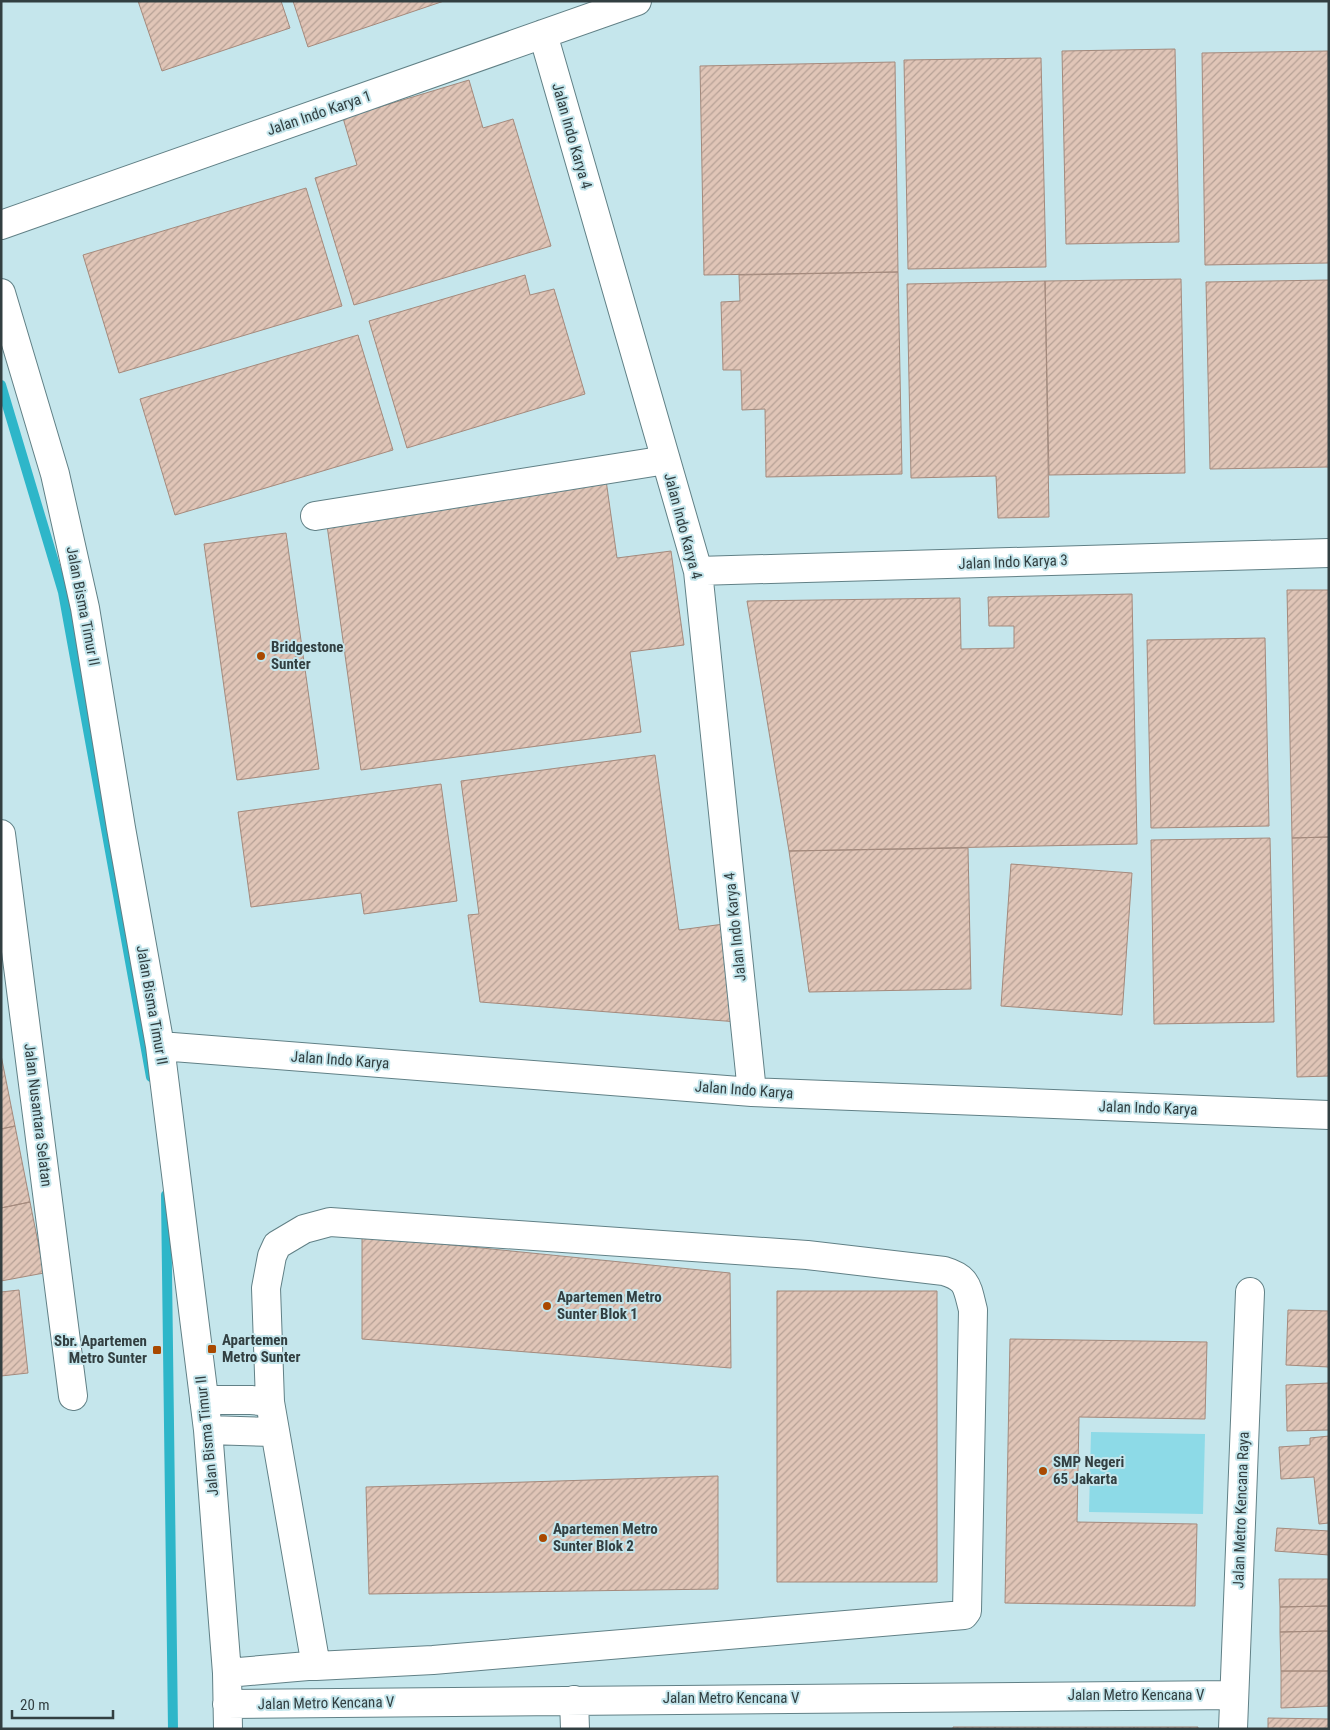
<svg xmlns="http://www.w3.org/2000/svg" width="1330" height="1730" font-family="'Roboto Condensed',sans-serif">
	<defs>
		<pattern id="building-hatch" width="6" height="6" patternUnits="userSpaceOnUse" patternTransform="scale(1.25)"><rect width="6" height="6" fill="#e0c5b7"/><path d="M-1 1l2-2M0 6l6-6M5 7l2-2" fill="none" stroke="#b6a196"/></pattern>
	</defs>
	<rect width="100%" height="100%" fill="#c5e6ec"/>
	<path fill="#8ddae7" d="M1091,1432l114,2 -2,80 -114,-2z"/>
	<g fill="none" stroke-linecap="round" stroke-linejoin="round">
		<path stroke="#2eb6c9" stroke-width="10" d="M1,385l62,207 88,485
			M166,1195l7,534"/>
	</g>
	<path fill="url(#building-hatch)" stroke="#a48a7d" d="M138,1h143l9,27 -128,43z
		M293,1h151l-136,46z
		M1175,49l4,193 -113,2 -4,-193z
		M1328,51l1,212 -124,2 -3,-212z
		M1041,58l5,209 -138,2 -4,-209z
		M895,62l3,210 -194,3 -4,-209z
		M469,80l14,48 30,-9 38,127 -197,59 -39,-127 42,-13 -14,-47z
		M306,188l36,118 -223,67 -36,-118z
		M898,272l4,202 -136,3 -1,-68 -23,1 -1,-40h-18l-2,-68 19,-1 -1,-26z
		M525,275l5,20 24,-6 31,105 -178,54 -38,-127z
		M1181,279l4,194 -136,2 -4,-194z
		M1329,280v187l-119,2 -4,-187z
		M1045,281l4,236 -51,1 -2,-42 -85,2 -4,-194z
		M358,335l35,115 -218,65 -35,-116z
		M606,480l11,78 54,-7 13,94 -54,7 11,80 -280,38 -35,-252z
		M286,533l33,236 -82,11 -33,-236z
		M1287,590h42v247l-37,1z
		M1132,594l5,250 -348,7 -42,-250 213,-3 1,51 53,-1v-22h-25l-1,-29z
		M1265,638l4,188 -118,2 -4,-188z
		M655,755l24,175 45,-6 14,98 -258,-20 -12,-87 11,-1 -18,-133z
		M441,784l16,117 -93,13 -3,-21 -110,14 -13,-95z
		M1329,837v239l-32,1 -5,-239z
		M1270,838l4,184 -120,2 -3,-184z
		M968,848l3,141 -162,3 -20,-141z
		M1011,864l121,9 -10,142 -121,-9z
		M1,1055l14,71 -14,3z
		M15,1126l15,76 -29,6v-79z
		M30,1202l14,71 -43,8v-73z
		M362,1236l368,37 1,95 -369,-29z
		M19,1290l9,83 -27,3v-84z
		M777,1291h160v291h-160z
		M1288,1310l41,1v56l-43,-2z
		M1010,1339l197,3 -2,77 -126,-2 -2,105 120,2 -2,82 -190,-3z
		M1329,1383v47l-42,1 -1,-46z
		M1329,1436v87l-10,1 -5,-47 -33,2 -2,-32 31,-2v-7z
		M718,1476v113l-349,5 -3,-107z
		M1277,1528l52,3v24l-54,-4z
		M1279,1579h49v27l-48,1z
		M1328,1606v25l-48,1v-25z
		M1328,1631l1,40h-48l-1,-39z
		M1281,1671h48v35l-48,2z
		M1268,1718l61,1v10h-61z
		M953,1727h42v2h-42z
		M995,1727h43v2h-43z
		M1038,1727h48v2h-48z
		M1086,1727h48v2h-48z
		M1134,1727h34v2h-34z
		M1168,1727h30v2h-30z"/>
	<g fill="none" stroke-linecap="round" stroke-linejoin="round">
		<defs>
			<path id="minor" d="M543,34l155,537 54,521
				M1,225l636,-224
				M1,293l54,181 30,134 36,220 39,218 48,384 19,243 1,56
				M315,516l351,-56
				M698,571l631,-18
				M1,834l72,562
				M160,1046l592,46 577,23
				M204,1400h47l19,2
				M208,1430l66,2
				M227,1673l81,-7h8l117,-6 531,-45 3,-4 6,-301c-6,-23 -5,-32 -29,-39l-137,-16 -477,-33 -26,7 -27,16 -5,11 -6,32 4,114 46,264
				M574,1700l1,29
				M227,1704l1007,-9
				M1233,1729l17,-437"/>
		</defs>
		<use href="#minor" stroke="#618086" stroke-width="30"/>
		<use href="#minor" stroke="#fff" stroke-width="28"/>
	</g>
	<g fill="#a94900" stroke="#c5e6ec" stroke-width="2">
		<circle cx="261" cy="656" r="5"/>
		<circle cx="547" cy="1306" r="5"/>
		<rect x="207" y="1344" width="10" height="10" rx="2.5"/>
		<rect x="152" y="1345" width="10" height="10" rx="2.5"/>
		<circle cx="1043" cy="1471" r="5"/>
		<circle cx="543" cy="1538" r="5"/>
	</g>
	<g text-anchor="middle" stroke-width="4" stroke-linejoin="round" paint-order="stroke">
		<g font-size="15" fill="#323f41" stroke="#c5e6ec">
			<text transform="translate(319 113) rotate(-19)" y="5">Jalan Indo Karya 1</text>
			<text transform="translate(572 136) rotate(74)" y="5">Jalan Indo Karya 4</text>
			<text transform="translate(683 526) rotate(75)" y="5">Jalan Indo Karya 4</text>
			<text transform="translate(1013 562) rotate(-2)" y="5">Jalan Indo Karya 3</text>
			<text transform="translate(83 606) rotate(79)" y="5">Jalan Bisma Timur II</text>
			<text transform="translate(735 927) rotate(-96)" y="5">Jalan Indo Karya 4</text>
			<text transform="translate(152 1005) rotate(80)" y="5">Jalan Bisma Timur II</text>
			<text transform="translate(340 1060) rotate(4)" y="5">Jalan Indo Karya</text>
			<text transform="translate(744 1090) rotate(4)" y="5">Jalan Indo Karya</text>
			<text transform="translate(1148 1108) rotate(2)" y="5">Jalan Indo Karya</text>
			<text transform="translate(38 1115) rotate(83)" y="5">Jalan Nusantara Selatan</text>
			<text transform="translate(207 1436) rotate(-96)" y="5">Jalan Bisma Timur II</text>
			<text transform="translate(1241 1510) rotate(-88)" y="5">Jalan Metro Kencana Raya</text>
			<text x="1136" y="1700">Jalan Metro Kencana V</text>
			<text x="731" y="1703">Jalan Metro Kencana V</text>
			<text transform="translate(326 1703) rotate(-1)" y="5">Jalan Metro Kencana V</text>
		</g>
		<g font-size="15" font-weight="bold" fill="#323f41" stroke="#c5e6ec" text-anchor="start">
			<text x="271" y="652">Bridgestone<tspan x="271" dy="17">Sunter</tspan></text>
			<text x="557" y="1302">Apartemen Metro<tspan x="557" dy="17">Sunter Blok 1</tspan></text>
			<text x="222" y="1345">Apartemen<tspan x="222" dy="17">Metro Sunter</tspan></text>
			<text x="147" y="1346" text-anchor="end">Sbr. Apartemen<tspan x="147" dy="17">Metro Sunter</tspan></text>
			<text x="1053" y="1467">SMP Negeri<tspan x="1053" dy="17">65 Jakarta</tspan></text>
			<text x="553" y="1534">Apartemen Metro<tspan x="553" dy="17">Sunter Blok 2</tspan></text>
		</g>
	</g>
	<rect width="1330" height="1730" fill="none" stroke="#323f41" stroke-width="5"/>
	<path d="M12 1710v8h101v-8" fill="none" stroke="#323f41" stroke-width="2.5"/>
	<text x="20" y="1710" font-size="15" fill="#323f41" stroke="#c5e6ec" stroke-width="4" paint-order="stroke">20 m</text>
</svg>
